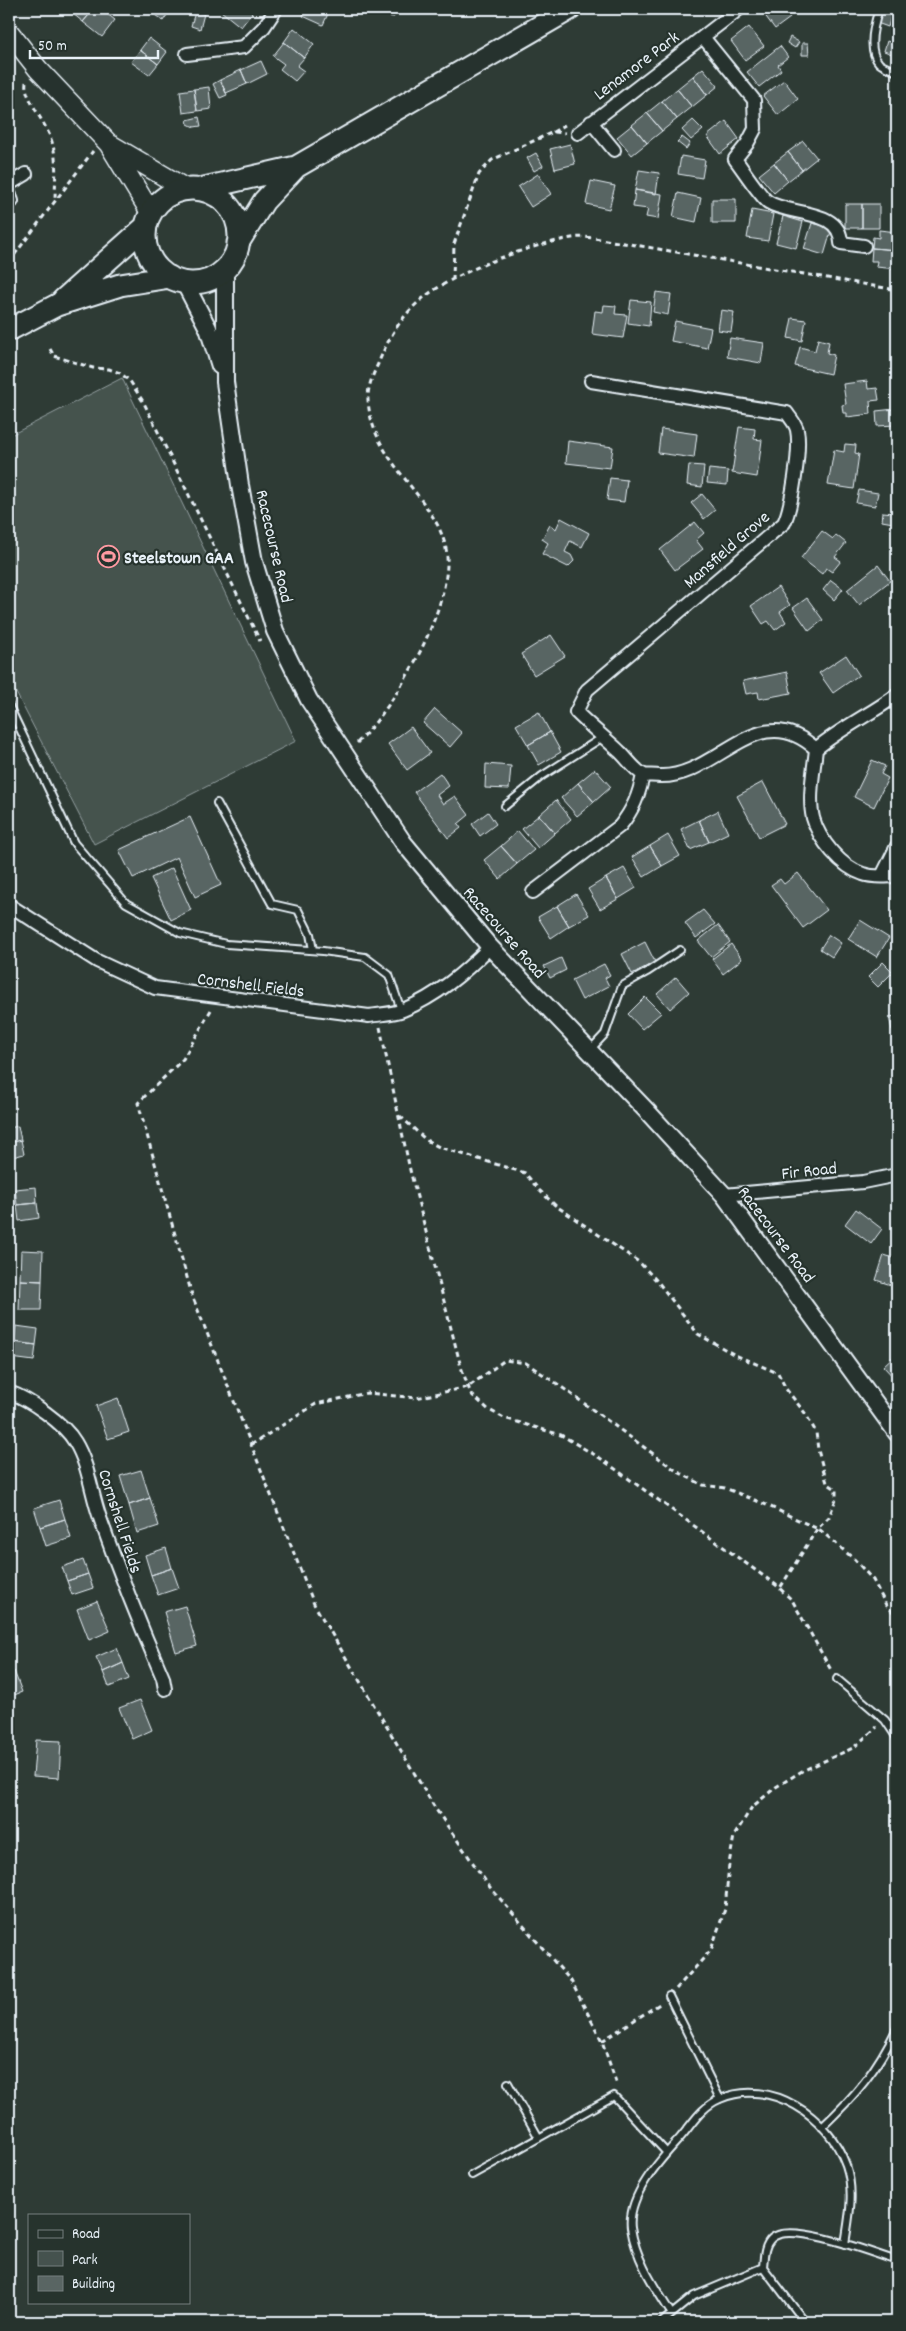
<svg xmlns="http://www.w3.org/2000/svg" width="906" height="2331" font-family="Dekko,sans-serif">
	<rect width="100%" height="100%" fill="#2e3b35"/>
	<filter id="ink" filterUnits="userSpaceOnUse"><feTurbulence type="fractalNoise" baseFrequency=".02" numOctaves="2"/><feDisplacementMap in="SourceGraphic" scale="10" xChannelSelector="R" yChannelSelector="G"/><feConvolveMatrix kernelMatrix="1 2 1 2 8 2 1 2 1" color-interpolation-filters="sRGB"/></filter>
	<g filter="url(#ink)">
		<path fill="#45524e" stroke="#96a2a3" d="M122,378l174,363 -202,103 -85,-165v-243z"/>
		<path fill="#596563" stroke="#e8f1f8" d="M67,9h27l-11,13z
			M94,9h7l14,11 -13,17 -19,-15z
			M147,9h24l-8,12z
			M222,9h33l-14,18 -20,-16z
			M305,9h25l-7,16 -20,-9z
			M360,9h18l-1,6 -17,-2z
			M378,9h17l-1,8 -17,-2z
			M763,9h20l7,9 -15,11 -14,-19z
			M881,9h16l-1,5 -4,-1 -4,14 -11,-4z
			M195,12l9,2 -4,15 -9,-3z
			M749,27l15,19 -19,14 -14,-19z
			M294,28l20,16 -10,14 -20,-16z
			M790,37l9,5 -4,6 -8,-5z
			M149,38l18,14 -9,12 -18,-14z
			M887,41l10,4v11l-13,-5z
			M284,42l20,16 -7,8 7,5 -9,10 -15,-12 4,-5 -11,-8z
			M802,43h6l1,12h-7z
			M780,46l8,11 -10,8 3,5 -22,17 -12,-15z
			M140,50l18,14 -9,11 -18,-13z
			M261,61l6,13 -20,10 -6,-14z
			M703,68l15,18 -11,9 -14,-19z
			M241,70l6,14 -21,9 -6,-13z
			M693,76l14,19 -15,12 -15,-18z
			M220,80l7,15 -7,3 -7,-14z
			M784,80l14,19 -20,16 -15,-19z
			M209,87l2,22 -14,2 -3,-22z
			M194,89l3,22 -14,2 -3,-22z
			M677,89l15,18 -15,12 -15,-18z
			M662,101l15,18 -15,12 -15,-18z
			M647,113l15,18 -15,12 -15,-18z
			M199,117l2,9 -7,1 -6,-3 -1,-4z
			M693,120l10,10 -12,10 -9,-10z
			M726,121l13,18 -19,15 -13,-18z
			M632,125l15,18 -15,12 -15,-18z
			M682,137l8,6 -4,6 -9,-7z
			M803,141l14,17 -15,12 -14,-18z
			M570,144l5,20 -20,5 -5,-20z
			M788,152l14,18 -14,11 -14,-18z
			M536,153l7,13 -9,5 -7,-13z
			M681,156l24,4 -3,18 -24,-4z
			M774,163l14,18 -14,12 -15,-18z
			M639,170l20,3 -3,21 -21,-4z
			M538,174l13,20 -20,13 -13,-20z
			M591,181l24,5 -6,23 -23,-5z
			M635,190l27,4 -4,25 -12,-2 2,-8 -15,-2z
			M678,193l23,5 -5,24 -23,-5z
			M712,199h24v24h-24z
			M845,204h17v24h-17z
			M862,204h17v24h-17z
			M752,210l21,4 -5,27 -21,-3z
			M783,216l20,6 -7,26 -20,-5z
			M812,223l20,5 -8,27 -20,-6z
			M879,230l18,2v18l-25,-2 1,-11 6,1z
			M872,248l25,2v19l-21,-2 1,-6h-6z
			M656,292l15,2 -3,21 -15,-3z
			M631,300l20,2 -2,24 -21,-3z
			M604,305l12,1 -1,8 12,1 -4,23 -31,-4 3,-23 8,1z
			M721,310l13,2 -3,20 -13,-2z
			M792,318l14,2 -4,21 -14,-3z
			M675,321l36,7 -4,20 -36,-7z
			M730,338l34,5 -3,20 -34,-6z
			M818,339l11,3 -2,11 7,2 -4,19 -35,-8 5,-19 15,4z
			M867,381l1,8 9,-1 2,12 -9,1 1,13 -24,3v-4h-4l-1,-8 4,-1 -3,-20z
			M895,409l1,16 -19,1 -1,-15z
			M739,427l16,2 -1,10 8,1 -5,37 -25,-4z
			M661,429l36,5 -3,24 -36,-5z
			M568,441l45,6 -3,21 -44,-5z
			M845,444l11,1 -1,8 4,1 -5,35 -26,-4 6,-35 10,2z
			M689,465l15,1 -2,21 -15,-2z
			M709,469l19,2 -1,14 -20,-2z
			M610,478l17,2 -3,22 -17,-2z
			M859,490l19,3 -3,13 -19,-3z
			M702,494l13,16 -11,9 -13,-16z
			M883,512l11,1 -1,10 -11,-2z
			M561,518l28,15 -7,14 -12,-6 -5,11 6,3 3,6 -6,6 -26,-13 6,-11 -6,-4 8,-14 6,4z
			M695,522l9,11 -8,7 7,9 -28,21 -15,-20z
			M822,531l11,8 3,-4 10,8 -11,14 6,4 -9,11 -6,-4 -4,6 -21,-16z
			M878,565l12,16 -31,24 -12,-15z
			M831,580l12,9 -9,11 -11,-10z
			M778,587l12,18 -10,7 6,10 -11,8 -7,-9 -5,3 -12,-18z
			M807,598l16,22 -14,11 -16,-23z
			M551,635l14,21 -31,19 -13,-21z
			M846,655l13,20 -26,18 -14,-20z
			M787,672l4,21 -32,6 -1,-7 -12,2 -3,-13z
			M435,709l27,24 -12,14 -27,-24z
			M539,712l11,20 -22,13 -12,-20z
			M411,727l19,26 -23,17 -19,-26z
			M550,732l11,20 -22,13 -11,-20z
			M872,760l13,6 -4,8 7,4 -14,29 -20,-10z
			M486,764l25,2 -2,23 -24,-1z
			M595,769l16,18 -17,15 -16,-19z
			M440,773l9,13 -12,9 6,9 12,-8 14,19 -11,9 3,4 -13,10 -34,-46z
			M763,782l22,42 -26,13 -22,-41z
			M578,783l16,19 -17,14 -16,-18z
			M556,800l15,19 -16,14 -16,-18z
			M718,811l10,22 -19,9 -10,-22z
			M488,812l8,12 -16,12 -8,-12z
			M539,815l16,18 -17,15 -16,-19z
			M190,817l31,68 -26,12 -18,-40 -44,21 -14,-28z
			M699,820l10,22 -19,8 -9,-21z
			M518,831l16,19 -17,14 -16,-18z
			M668,835l12,21 -18,10 -12,-20z
			M501,846l16,18 -17,15 -16,-19z
			M650,846l12,20 -18,11 -12,-20z
			M172,868l19,42 -20,10 -20,-42z
			M624,868l12,20 -18,11 -12,-21z
			M798,873l29,37 -24,18 -32,-43 9,-6 4,5z
			M606,878l12,21 -18,10 -12,-20z
			M576,894l13,21 -20,11 -12,-20z
			M557,906l12,20 -18,12 -13,-21z
			M703,910l12,14 -19,14 -11,-15z
			M860,920l29,18 -12,19 -29,-18z
			M718,925l12,17 -19,15 -13,-16z
			M829,935l12,8 -9,14 -12,-8z
			M645,942l10,20 -23,12 -10,-20z
			M731,944l11,15 -19,15 -11,-15z
			M561,958l5,12 -16,8 -6,-12z
			M883,962l10,10 -15,15 -10,-10z
			M604,964l6,11 -5,3 4,8 -27,14 -10,-20z
			M676,977l13,15 -19,17 -13,-15z
			M645,997l16,16 -19,16 -14,-15z
			M897,1016v12l-5,2 -3,-13z
			M18,1126l3,14 -12,3v-15z
			M21,1140l3,14 -15,4v-15z
			M36,1187l1,16 -20,2 -2,-16z
			M37,1203l2,15 -20,3 -2,-16z
			M856,1209l26,20 -11,15 -26,-20z
			M21,1250l22,1 -1,30 -22,-1z
			M884,1255l13,4v28l-21,-7z
			M20,1280l22,1 -1,29h-22z
			M16,1326l22,3 -2,16 -22,-3z
			M14,1342l22,3 -2,16 -23,-3z
			M897,1353v28l-14,-15z
			M118,1398l11,34 -21,7 -12,-33z
			M141,1470l9,28 -21,7 -9,-29z
			M150,1498l9,28 -22,7 -8,-28z
			M59,1500l6,19 -25,8 -6,-19z
			M65,1519l6,19 -25,8 -6,-19z
			M166,1548l6,20 -21,7 -6,-20z
			M83,1560l5,14 -21,7 -5,-14z
			M172,1568l7,20 -21,7 -7,-20z
			M88,1574l5,14 -21,7 -5,-14z
			M97,1601l13,30 -21,9 -12,-31z
			M185,1606l12,40 -21,6 -12,-40z
			M117,1648l6,15 -20,9 -7,-15z
			M123,1663l6,16 -20,8 -6,-15z
			M14,1671l8,21 -13,5v-24z
			M140,1700l12,30 -20,9 -13,-31z
			M36,1740l25,1 -2,37 -26,-2z"/>
		<g fill="none" stroke-linecap="round" stroke-linejoin="round">
			<defs>
				<path id="service" d="M879,9c-5,15 -12,41 0,54 4,4 13,6 18,9
					M9,706l65,137 52,60 54,30 46,11 97,7 42,6 24,18 12,35
					M217,803l55,101 26,6 12,24 3,16
					M505,806l37,-30 61,-39
					M590,1050l15,-16 17,-48 25,-14 33,-22
					M837,1679l48,41 12,18
					M669,1996l51,103
					M508,2083l31,55
					M822,2127c34,-32 55,-57 75,-99
					M472,2175l142,-79 52,56
					M671,2313c-17,-27 -35,-53 -40,-85 -4,-32 29,-68 49,-90 13,-15 21,-31 40,-39 51,-22 109,18 126,66 9,27 3,52 -1,79
					M662,2322l32,-26 69,-29
					M805,2322l-42,-55c1,-10 1,-22 9,-29 19,-17 101,15 125,23"/>
				<path id="minor" d="M703,37l51,63 1,29 -8,15 -12,15c7,9 25,37 33,43 21,14 73,6 73,41l23,3
					M187,54l57,-7 20,-20 12,-18
					M591,122l23,28
					M578,133l161,-124
					M9,184l17,-10
					M9,193l3,8
					M591,381l196,32c3,5 9,11 10,17 4,18 -5,76 -13,93l-197,167 -11,22c14,14 29,26 43,39 7,6 16,20 25,24 3,1 11,0 15,1 57,3 98,-81 157,-27
					M897,695c-26,19 -56,33 -81,54 -2,20 -8,49 -3,69 6,22 28,49 50,56 10,4 24,2 34,2
					M882,876l15,-30
					M533,892l87,-66c13,-16 19,-31 23,-51
					M9,905l88,56 58,27 214,28c11,-2 24,-2 34,-6 34,-14 61,-37 87,-63
					M724,1195l139,-13 34,-7
					M9,1392c20,7 55,31 66,50 14,23 16,51 25,76 19,54 40,107 63,160l2,11"/>
				<path id="tertiary" d="M225,269v113l15,103 14,77 21,69 34,69 94,142 87,105 155,162 79,86 173,238
					M184,282l24,46 12,38"/>
				<path id="secondary" d="M9,32l29,37 71,75 42,69
					M111,145l75,44"/>
				<path id="trunk" d="M200,189l96,-22 274,-158
					M145 236a47 47 0 1 1 94 0a47 47 0 1 1-94 0Z
					M238,243l26,-42 32,-34
					M63,300l82,-73
					M9,330l48,-25 63,-20 50,-8"/>
			</defs>
			<use href="#service" stroke="#e8f1f8" stroke-width="10"/>
			<use href="#minor" stroke="#e8f1f8" stroke-width="16"/>
			<use href="#tertiary" stroke="#e8f1f8" stroke-width="20"/>
			<use href="#secondary" stroke="#e8f1f8" stroke-width="22"/>
			<use href="#trunk" stroke="#e8f1f8" stroke-width="25"/>
			<path stroke="#e8f1f8" stroke-width="3" stroke-dasharray="5 4" stroke-linecap="butt" d="M26,82c-3,14 20,41 25,57 7,19 4,43 4,63
				M553,132l12,-7
				M9,262l84,-111
				M9,275l2,4
				M453,280l1,-36 25,-70 13,-14 61,-28 12,1
				M50,349l4,7 39,12 16,1 11,4 10,8 14,22 116,238
				M357,743c39,-38 93,-131 90,-187 -1,-13 -7,-28 -14,-39 -24,-38 -62,-69 -65,-117 -1,-11 5,-26 10,-36 10,-25 23,-48 44,-65 34,-28 107,-54 150,-61 11,-2 22,0 34,2l291,50
				M211,1010l-28,49 -45,44 54,192 122,309 121,204 54,78 82,95 31,60 15,44
				M380,1027l30,143 51,197 10,27 18,16 15,8 57,17 39,23 176,127 16,15 39,70
				M400,1116l26,24 13,7 86,26 14,17 17,16 83,56 19,20 40,52 37,21 43,18 8,16 19,24 11,19 2,18 9,33 9,6v10l-7,18 -12,12 -37,59
				M251,1445l65,-41 51,-11 49,5 52,-11 37,-27 21,3 30,20 122,89 25,13 22,3 37,15 58,27 34,29 19,21 13,25 11,11
				M676,1989l35,-39 14,-41 4,-45 5,-28 18,-29 24,-20 26,-16 51,-23 24,-21
				M602,2041l59,-38"/>
			<use href="#service" stroke="#26332d" stroke-width="6"/>
			<use href="#minor" stroke="#26332d" stroke-width="12"/>
			<use href="#tertiary" stroke="#26332d" stroke-width="16"/>
			<use href="#secondary" stroke="#26332d" stroke-width="19"/>
			<use href="#trunk" stroke="#26332d" stroke-width="21"/>
		</g>
	</g>
	<defs>
		<symbol id="stadium-ring" viewBox="-11 -11 22 22"><circle r="9.5" fill="#26332d" stroke="#ff9aa2" stroke-width="1.5"/><path d="M0-5a6.5 5 0 1 0 0 10a6.5 5 0 1 0 0-10ZM-3.5-1.8h7v3.6h-7Z" fill="#ff9aa2"/></symbol>
	</defs>
	<g fill-rule="evenodd">
		<use href="#stadium-ring" x="96" y="544" width="25" height="25"/>
	</g>
	<g text-anchor="middle" stroke-width="4.5" stroke-linejoin="round" paint-order="stroke">
		<g font-size="18" fill="#e8f1f8" stroke="#26332d">
			<text transform="translate(636 65) rotate(-37)" y="6">Lenamore Park</text>
			<text transform="translate(275 546) rotate(77)" y="6">Racecourse Road</text>
			<text transform="translate(726 549) rotate(-41)" y="6">Mansfield Grove</text>
			<text transform="translate(505 932) rotate(49)" y="6">Racecourse Road</text>
			<text transform="translate(251 984) rotate(7)" y="6">Cornshell Fields</text>
			<text transform="translate(809 1170) rotate(-6)" y="6">Fir Road</text>
			<text transform="translate(777 1234) rotate(53)" y="6">Racecourse Road</text>
			<text transform="translate(121 1521) rotate(72)" y="6">Cornshell Fields</text>
		</g>
		<g font-size="18" font-weight="bold" fill="#e8f1f8" stroke="#26332d" text-anchor="start">
			<text x="124" y="563">Steelstown GAA</text>
		</g>
	</g>
	<rect width="906" height="2331" fill="none" stroke="#26332d" stroke-width="30"/>
	<rect x="15" y="15" width="876" height="2301" fill="none" stroke="#e8f1f8" stroke-width="2" filter="url(#ink)"/>
	<rect x="28" y="2214" width="162" height="90" fill="#26332d" stroke="#747f7e"/>
	<rect x="38" y="2230" width="25" height="8" fill="#26332d" stroke="#747f7e"/>
	<text x="72" y="2238" font-size="15" fill="#e8f1f8">Road</text>
	<rect x="38" y="2251" width="25" height="15" fill="#45524e" stroke="#747f7e"/>
	<text x="72" y="2264" font-size="15" fill="#e8f1f8">Park</text>
	<rect x="38" y="2276" width="25" height="15" fill="#596563" stroke="#747f7e"/>
	<text x="72" y="2288" font-size="15" fill="#e8f1f8">Building</text>
	<path d="M30 50v8h128v-8" fill="none" stroke="#e8f1f8" stroke-width="2.5"/>
	<text x="38" y="50" font-size="15" fill="#e8f1f8" stroke="#26332d" stroke-width="4" paint-order="stroke">50 m</text>
</svg>
